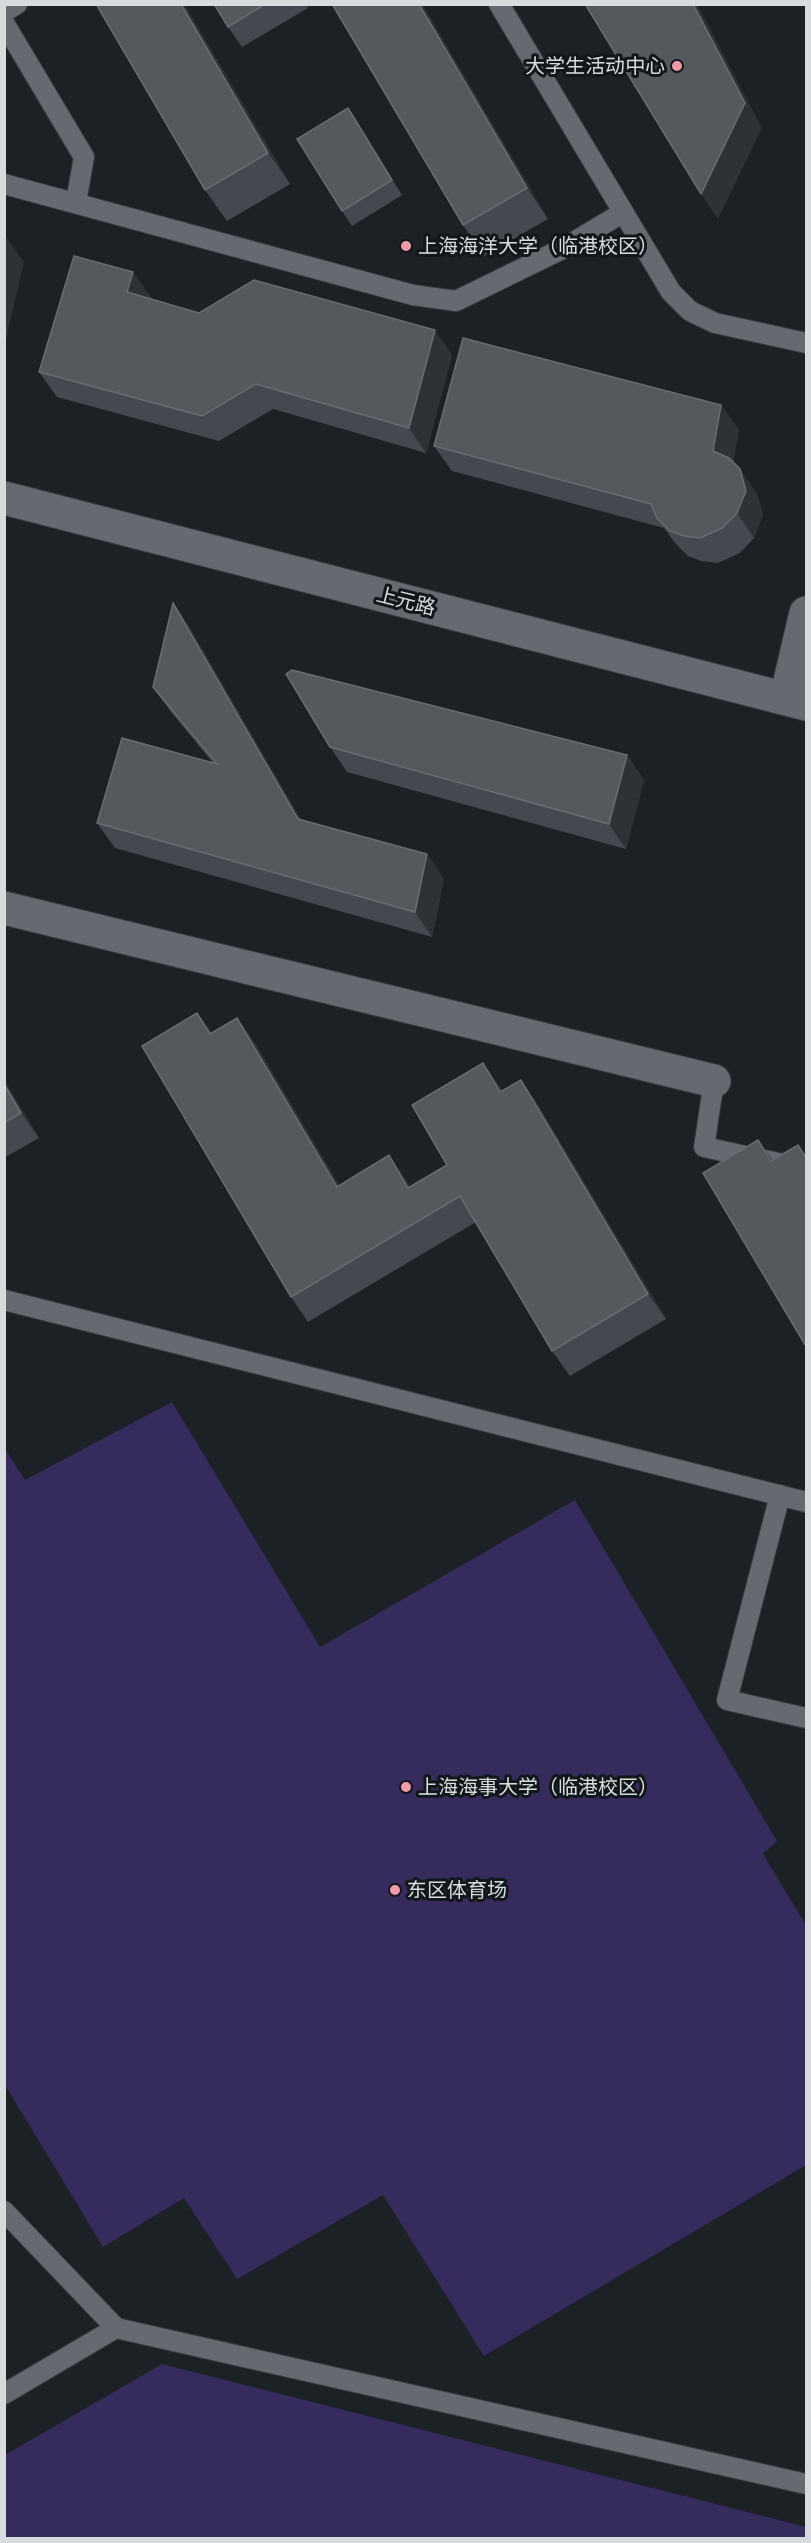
<svg xmlns="http://www.w3.org/2000/svg" width="811" height="2543" font-family="Poppins,'Noto Sans SC',sans-serif">
	<rect width="100%" height="100%" fill="#1b2125"/>
	<path fill="#352c5d" d="M172,1402l148,245 255,-147 202,341 -14,13 43,71v240l-322,191 -101,-161 -146,84 -53,-81 -81,49 -98,-162v-636l20,31z
		M162,2364l644,163v11h-801v-83z"/>
	<g fill="none" stroke-linecap="round" stroke-linejoin="round">
		<defs>
			<path id="service" d="M499,4l172,288 19,19 25,12 91,20
				M4,12l13,-8
				M4,23l80,134 -8,45
				M4,184l409,111 43,6 106,-52 60,-36
				M714,1081l-10,66 102,22
				M4,1300l802,202
				M780,1495l-53,205 79,18
				M4,2211l112,117 690,156
				M4,2394l112,-66"/>
			<path id="minor" d="M4,498l802,206
				M786,698l20,-85
				M4,908l710,173"/>
		</defs>
		<use href="#service" stroke="#383c40" stroke-width="22"/>
		<use href="#minor" stroke="#383c40" stroke-width="35"/>
		<use href="#service" stroke="#646a6f" stroke-width="20"/>
		<use href="#minor" stroke="#646a6f" stroke-width="33"/>
	</g>
	<path fill="#45484e" d="M96,4h88l106,180 -63,37 -22,-31z
		M214,4h92l2,4 -66,39 -14,-20z
		M422,4l126,215 -64,37 -21,-31z
		M348,108l10,15 44,72 -50,31 -10,-15z
		M151,297l-1,2 49,14 253,42 -26,98 -153,-44 -54,32 -162,-44 -18,-25z
		M721,405l18,25 -6,32 24,32 6,21 -9,23 -14,15 -22,10 -17,-2 -13,-5 -13,-13 -11,-15 -212,-57 -18,-25z
		M173,603l17,25 111,192 126,34 17,25 -12,58 -317,-89 -18,-25 116,-60 -42,-51 -18,-25z
		M330,747l297,8 17,25 -18,69 -279,-77z
		M197,1013l15,20 43,10 84,142 67,-5 4,7 37,-22 55,-74 19,-11 17,25 128,214 -96,57 -18,-25 -76,-129 -168,100 -17,-25z
		M4,1080l35,58 -35,20z"/>
	<path fill="#2e3237" d="M181,4h3l106,180 -22,-31z
		M419,4h3l126,215 -21,-31z
		M693,4h4l65,124 -44,91 -17,-25z
		M348,108l10,15 44,72 -10,-15z
		M6,237l18,25 -20,86v-103z
		M133,272l18,25 -6,20 -18,-25z
		M435,330l17,25 -26,98 -17,-25z
		M721,405l18,25 -8,45 -18,-24z
		M740,469l17,25 6,21 -9,23 -17,-25z
		M173,603l17,25 125,216 -17,-25z
		M627,755l17,25 -18,69 -17,-25z
		M427,854l17,25 -12,58 -17,-25z
		M197,1013l18,25 -5,-4z
		M237,1018l18,25 99,168 -17,-24z
		M483,1063l18,25 16,29 -17,-25z
		M4,1080l35,58 -18,-25 -17,-29z
		M521,1080l17,25 128,214 -18,-25z
		M758,1140l18,25 -5,-4z
		M389,1155l17,25 19,33 -17,-25z"/>
	<path fill="#55585d" stroke="#696c72" stroke-width="1.5" d="M96,4h85l87,149 -63,37z
		M214,4h51l-37,23z
		M332,4h87l108,184 -64,37z
		M585,4h108l52,99 -44,91z
		M348,108l44,72 -50,31 -45,-72z
		M74,256l59,16 -6,20 72,21 55,-33 181,50 -26,98 -153,-44 -54,32 -163,-44z
		M463,338l258,67 -8,46 16,7 11,11 6,22 -9,22 -15,15 -22,10 -16,-2 -14,-5 -13,-13 -6,-14 -217,-58z
		M173,603l125,216 129,35 -12,58 -318,-89 25,-85 95,26 -64,-77z
		M292,670l335,85 -18,69 -279,-77 -44,-73z
		M197,1013l13,21 27,-16 100,169 52,-32 19,33 39,-23 -35,-60 71,-42 17,29 21,-12 127,214 -96,57 -92,-155 -169,101 -149,-251z
		M4,1084l17,29 -17,10z
		M758,1140l13,21 27,-16 9,14v189l-104,-175z"/>
	<g fill="#f39aaa" stroke="#12171b" stroke-width="2">
		<circle cx="677" cy="66" r="6"/>
		<circle cx="406" cy="246" r="6"/>
		<circle cx="406" cy="1787" r="6"/>
		<circle cx="395" cy="1890" r="6"/>
	</g>
	<g text-anchor="middle" stroke-width="6" stroke-linejoin="round" paint-order="stroke">
		<g font-size="20" fill="#d7dbde" stroke="#12171b" text-anchor="start">
			<text x="665" y="73" text-anchor="end">大学生活动中心</text>
			<text x="418" y="253">上海海洋大学（临港校区）</text>
			<text x="418" y="1794">上海海事大学（临港校区）</text>
			<text x="407" y="1897">东区体育场</text>
		</g>
		<g font-size="20" fill="#d7dbde" stroke="#12171b">
			<text transform="translate(406 601) rotate(14)" y="7">上元路</text>
		</g>
	</g>
	<rect width="811" height="2543" fill="none" stroke="#d7dbde" stroke-width="12"/>
</svg>
